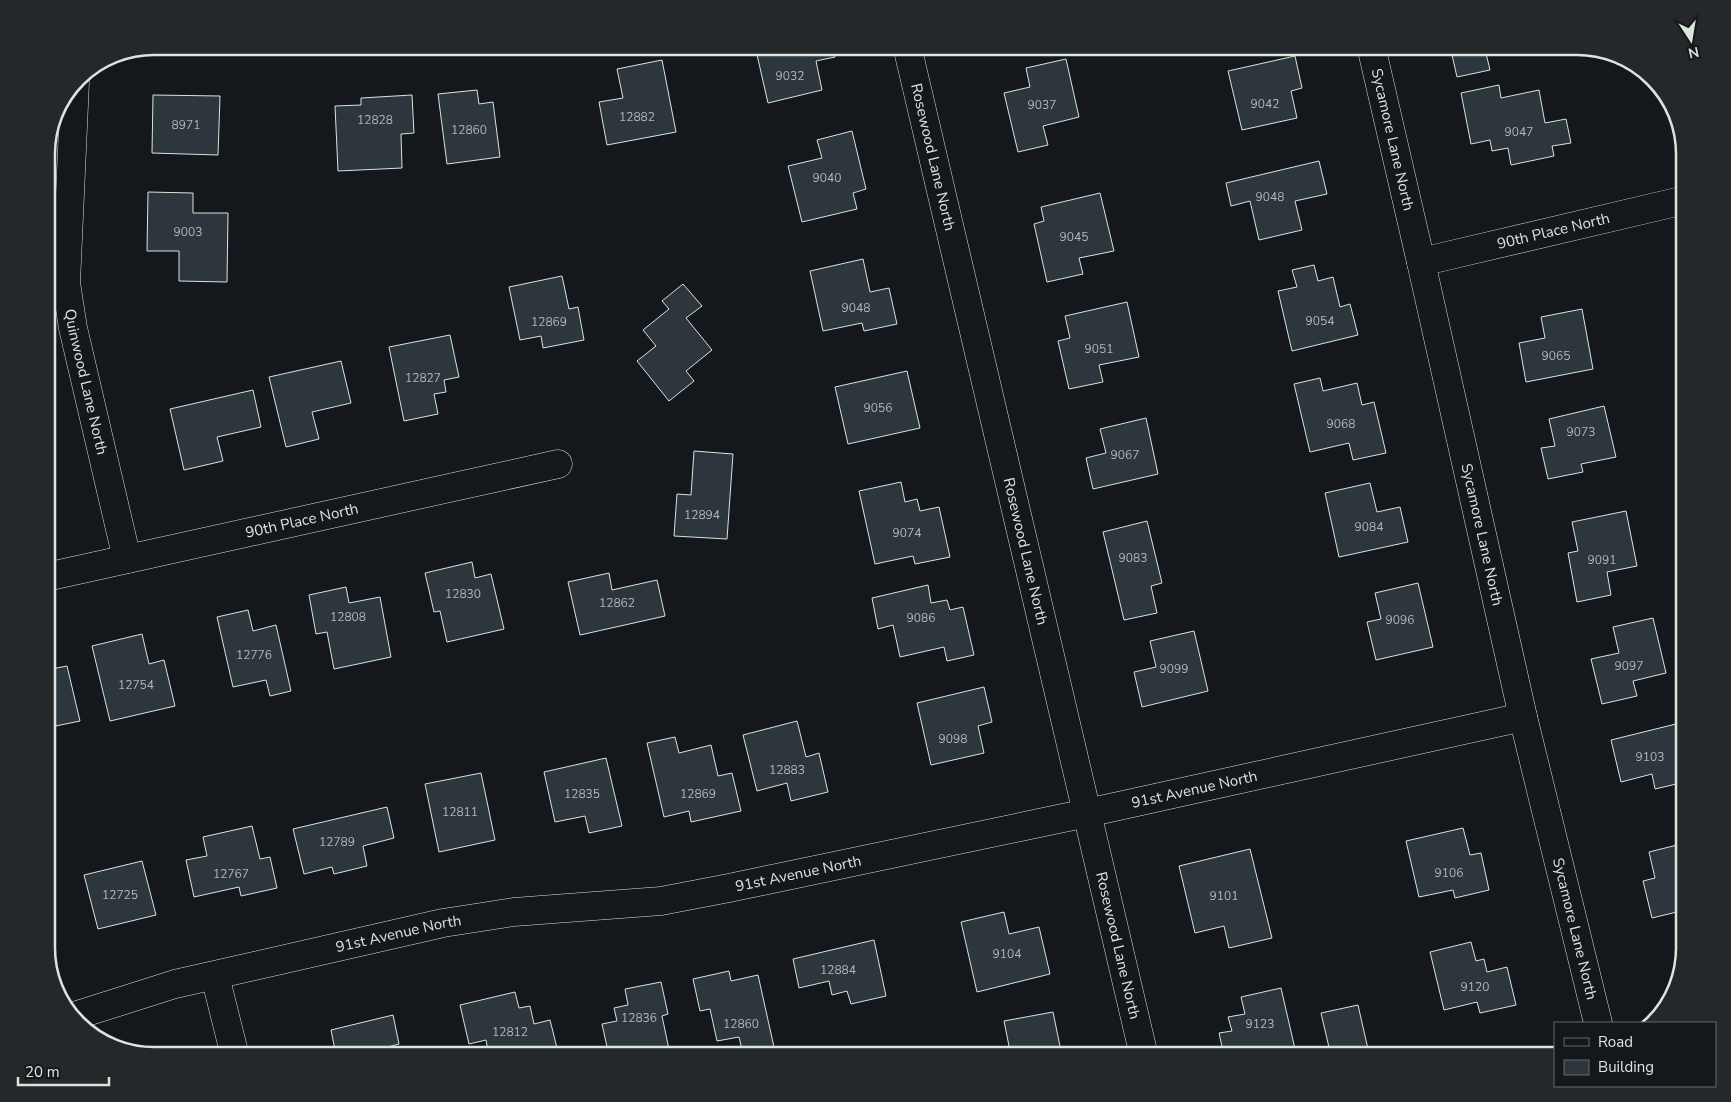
<svg xmlns="http://www.w3.org/2000/svg" width="1731" height="1102" font-family="'Nunito Sans',sans-serif">
	<rect width="100%" height="100%" fill="#14181c"/>
	<path fill="#2c363c" stroke="#d8e6dc" d="M755,46h77l3,11 -19,4 6,29 -54,13z
		M1450,46h49l-14,3 5,21 -33,7z
		M1295,56l7,32 -11,3 6,27 -55,12 -14,-59z
		M1066,59l13,58 -36,9 5,19 -30,7 -14,-59 26,-6 -4,-19z
		M662,60l14,72 -69,13 -8,-43 24,-4 -6,-29z
		M1499,85l2,13 38,-8 6,33 21,-4 5,24 -19,3 2,10 -43,9 -3,-17 -16,3 -2,-11 -19,4 -10,-51z
		M477,90l2,14 14,-2 7,55 -53,7 -9,-70z
		M153,95l67,1 -2,59 -66,-2z
		M412,95l2,38 -13,1 1,34 -64,3 -3,-65 26,-1v-7z
		M852,131l14,58 -13,4 4,16 -55,13 -14,-56 34,-8 -5,-18z
		M1319,161l8,33 -32,7 7,29 -43,10 -9,-39 -19,5 -5,-23z
		M148,192l45,1v20h35l-1,69 -48,-1v-30h-32z
		M1100,193l14,58 -35,7 4,16 -36,8 -13,-58 10,-3 -3,-14z
		M863,259l7,33 19,-4 8,36 -33,7 -2,-8 -39,8 -13,-60z
		M1314,265l4,16 15,-4 7,30 10,-3 8,31 -66,16 -14,-60 19,-4 -5,-17z
		M562,276l7,33 9,-2 6,33 -41,8 -2,-12 -21,4 -11,-53z
		M683,284l19,22 -16,12 26,32 -26,21 8,10 -25,20 -32,-40 19,-15 -13,-16 26,-21 -7,-8z
		M1127,302l12,55 -40,8 4,17 -34,7 -11,-48 12,-3 -5,-22z
		M1582,309l11,60 -67,13 -7,-39 26,-5 -4,-21z
		M450,335l9,42 -15,3 2,12 -12,2 4,20 -34,7 -15,-74z
		M341,361l10,42 -39,9 7,27 -33,8 -17,-70z
		M907,371l13,57 -72,16 -13,-57z
		M1320,378l3,13 34,-8 5,22 12,-3 12,51 -33,7 -4,-17 -39,9 -16,-68z
		M253,390l8,37 -44,10 6,24 -39,9 -14,-61z
		M1604,406l12,51 -35,7 2,8 -35,7 -7,-31 14,-2 -6,-27z
		M1146,418l12,56 -65,15 -7,-31 20,-5 -6,-24z
		M694,451l39,3 -6,85 -53,-3 3,-42 14,1z
		M46,482l5,19 -5,1z
		M901,482l4,20 12,-3 3,12 19,-4 11,50 -35,7 -2,-8 -38,8 -16,-73z
		M1370,483l7,29 23,-5 8,35 -69,15 -14,-64z
		M1626,511l11,55 -30,6 4,23 -34,7 -9,-49 10,-2 -6,-29z
		M1147,521l15,62 -11,3 6,27 -33,7 -21,-88z
		M472,562l3,16 16,-4 13,55 -57,13 -7,-31 -6,1 -9,-39z
		M609,573l3,17 45,-10 8,36 -85,19 -12,-53z
		M1418,583l15,64 -57,13 -9,-38 14,-3 -6,-26z
		M928,585l3,18 16,-3 3,10 13,-3 11,48 -27,6 -3,-14 -44,10 -7,-32 -15,4 -6,-31z
		M346,587l3,16 31,-6 11,60 -57,12 -7,-37 -11,2 -7,-39z
		M248,610l5,21 23,-6 15,66 -21,5 -4,-16 -33,7 -16,-70z
		M1653,618l13,55 -33,8 4,15 -35,8 -11,-45 28,-6 -6,-26z
		M1194,631l14,60 -66,16 -8,-35 22,-5 -6,-26z
		M142,634l7,30 15,-4 11,46 -65,15 -18,-75z
		M67,666l13,55 -34,7v-58z
		M984,687l8,35 -14,4 6,27 -53,12 -14,-62z
		M797,721l9,36 13,-4 9,39 -37,9 -4,-18 -30,8 -14,-56z
		M1684,722l1,60 -30,7 -3,-15 -31,8 -10,-42z
		M675,737l4,16 32,-8 7,31 14,-3 9,38 -50,11 -2,-11 -25,6 -17,-74z
		M606,758l16,68 -33,7 -4,-17 -30,6 -11,-50z
		M481,773l14,67 -56,12 -14,-68z
		M387,807l7,31 -31,8 4,20 -33,8 -2,-7 -28,7 -11,-45z
		M252,826l8,33 10,-2 7,31 -36,8 -2,-9 -45,10 -8,-37 21,-4 -4,-19z
		M1463,828l7,27 11,-2 8,37 -34,8 -2,-8 -34,7 -13,-56z
		M1685,843v67l-33,8 -9,-37 12,-3 -6,-26z
		M1250,849l22,89 -43,10 -5,-22 -29,7 -16,-67z
		M142,861l14,54 -58,14 -14,-54z
		M1004,912l5,22 30,-7 11,47 -73,18 -16,-70z
		M874,940l12,56 -35,8 -4,-13 -15,4 -3,-14 -30,7 -6,-29z
		M1471,942l5,19 8,-2 3,13 20,-5 9,38 -36,8 -3,-11 -33,8 -14,-58z
		M729,971l2,10 27,-6 16,72 -31,7 -4,-17 -22,4 -7,-32 -10,2 -7,-32z
		M661,982l7,32 -6,2 8,38 -10,2h-51l-7,-32 15,-3 -3,-13 14,-3 -3,-16z
		M1281,988l14,61 -29,7h-42l-5,-23 13,-2 -4,-14 17,-3 -4,-17z
		M515,992l4,16 11,-2 4,18 16,-4 9,36h-70l-3,-16 -17,4 -9,-39z
		M1358,1005l10,44 -29,7h-8l-10,-43z
		M1053,1012l9,44h-51l-7,-35z
		M393,1015l6,29 -15,4 2,8h-55l5,-1 -5,-25z
		M1512,1052l1,4h-17z"/>
	<g fill="none" stroke-linecap="round" stroke-linejoin="round">
		<defs>
			<g id="minor">
				<path id="s1" d="M907,46l237,1010"/>
				<path id="s2" d="M1371,46l50,216 102,455 75,306"/>
				<path id="s3" d="M75,82l-9,201 7,45 54,231"/>
				<path id="s4" d="M1421,262l264,-62"/>
				<path id="s5" d="M46,577l512,-113"/>
				<path d="M215,976l20,80"/>
				<path id="s6" d="M74,1016l101,-32 268,-61 71,-11 147,-11 68,-13 358,-75 436,-96"/>
			</g>
		</defs>
		<use href="#minor" stroke="#d8e6dc" stroke-width="29"/>
		<use href="#minor" stroke="#14181c" stroke-width="28"/>
	</g>
	<g text-anchor="middle" stroke-width="4" stroke-linejoin="round" paint-order="stroke">
		<g font-size="12" fill="#adbab4">
			<text x="790" y="80">9032</text>
			<text x="1265" y="108">9042</text>
			<text x="1042" y="109">9037</text>
			<text x="637" y="121">12882</text>
			<text x="375" y="124">12828</text>
			<text x="186" y="129">8971</text>
			<text x="469" y="134">12860</text>
			<text x="1519" y="136">9047</text>
			<text x="827" y="182">9040</text>
			<text x="1270" y="201">9048</text>
			<text x="188" y="236">9003</text>
			<text x="1074" y="241">9045</text>
			<text x="856" y="312">9048</text>
			<text x="1320" y="325">9054</text>
			<text x="549" y="326">12869</text>
			<text x="1099" y="353">9051</text>
			<text x="1556" y="360">9065</text>
			<text x="423" y="382">12827</text>
			<text x="878" y="412">9056</text>
			<text x="1341" y="428">9068</text>
			<text x="1581" y="436">9073</text>
			<text x="1125" y="459">9067</text>
			<text x="702" y="519">12894</text>
			<text x="1369" y="531">9084</text>
			<text x="907" y="537">9074</text>
			<text x="1133" y="562">9083</text>
			<text x="1602" y="564">9091</text>
			<text x="463" y="598">12830</text>
			<text x="617" y="607">12862</text>
			<text x="348" y="621">12808</text>
			<text x="921" y="622">9086</text>
			<text x="1400" y="624">9096</text>
			<text x="254" y="659">12776</text>
			<text x="1629" y="670">9097</text>
			<text x="1174" y="673">9099</text>
			<text x="136" y="689">12754</text>
			<text x="953" y="743">9098</text>
			<text x="1650" y="761">9103</text>
			<text x="787" y="774">12883</text>
			<text x="582" y="798">12835</text>
			<text x="698" y="798">12869</text>
			<text x="460" y="816">12811</text>
			<text x="337" y="846">12789</text>
			<text x="1449" y="877">9106</text>
			<text x="231" y="878">12767</text>
			<text x="120" y="899">12725</text>
			<text x="1224" y="900">9101</text>
			<text x="1007" y="958">9104</text>
			<text x="838" y="974">12884</text>
			<text x="1475" y="991">9120</text>
			<text x="639" y="1022">12836</text>
			<text x="741" y="1028">12860</text>
			<text x="1260" y="1028">9123</text>
			<text x="510" y="1036">12812</text>
		</g>
		<g font-size="15" fill="#d8e6dc" stroke="#14181c">
			<text dy="5" stroke="none"><textPath href="#s2" startOffset="96">Sycamore Lane North</textPath></text>
			<text dy="5" stroke="none"><textPath href="#s1" startOffset="114">Rosewood Lane North</textPath></text>
			<text dy="5" stroke="none"><textPath href="#s4" startOffset="136">90th Place North</textPath></text>
			<text dy="5" stroke="none"><textPath href="#s3" startOffset="302">Quinwood Lane North</textPath></text>
			<text dy="5" stroke="none"><textPath href="#s5" startOffset="262">90th Place North</textPath></text>
			<text dy="5" stroke="none"><textPath href="#s2" startOffset="501">Sycamore Lane North</textPath></text>
			<text dy="5" stroke="none"><textPath href="#s1" startOffset="519">Rosewood Lane North</textPath></text>
			<text dy="5" stroke="none"><textPath href="#s6" startOffset="1145">91st Avenue North</textPath></text>
			<text dy="5" stroke="none"><textPath href="#s6" startOffset="740">91st Avenue North</textPath></text>
			<text dy="5" stroke="none"><textPath href="#s2" startOffset="906">Sycamore Lane North</textPath></text>
			<text dy="5" stroke="none"><textPath href="#s6" startOffset="335">91st Avenue North</textPath></text>
			<text dy="5" stroke="none"><textPath href="#s1" startOffset="924">Rosewood Lane North</textPath></text>
		</g>
	</g>
	<path d="M0 0H1731V1102H0ZM154 55H1577A99 99 0 0 1 1676 154V948A99 99 0 0 1 1577 1047H154A99 99 0 0 1 55 948V154A99 99 0 0 1 154 55Z" fill="#24282b" fill-rule="evenodd"/>
	<path fill="none" stroke="#d8e6dc" stroke-width="2.5" d="M154 55H1577A99 99 0 0 1 1676 154V948A99 99 0 0 1 1577 1047H154A99 99 0 0 1 55 948V154A99 99 0 0 1 154 55Z"/>
	<rect x="1554" y="1022" width="162" height="65" fill="#14181c" stroke="#626a69"/>
	<rect x="1564" y="1038" width="25" height="8" fill="#14181c" stroke="#626a69"/>
	<text x="1598" y="1047" font-size="15" fill="#d8e6dc">Road</text>
	<rect x="1564" y="1060" width="25" height="15" fill="#2c363c" stroke="#626a69"/>
	<text x="1598" y="1072" font-size="15" fill="#d8e6dc">Building</text>
	<g transform="translate(1691 40) rotate(168)" stroke="#14181c" stroke-width="4" paint-order="stroke">
	<path d="M0-4L9 19L0 12L-9 19Z" fill="#d8e6dc"/>
	<text y="-8" font-size="14" font-weight="bold" text-anchor="middle" fill="#d8e6dc">N</text>
	</g>
	<path d="M18 1077v8h91v-8" fill="none" stroke="#d8e6dc" stroke-width="2.5"/>
	<text x="25" y="1077" font-size="15" fill="#d8e6dc" stroke="#14181c" stroke-width="4" paint-order="stroke">20 m</text>
</svg>
